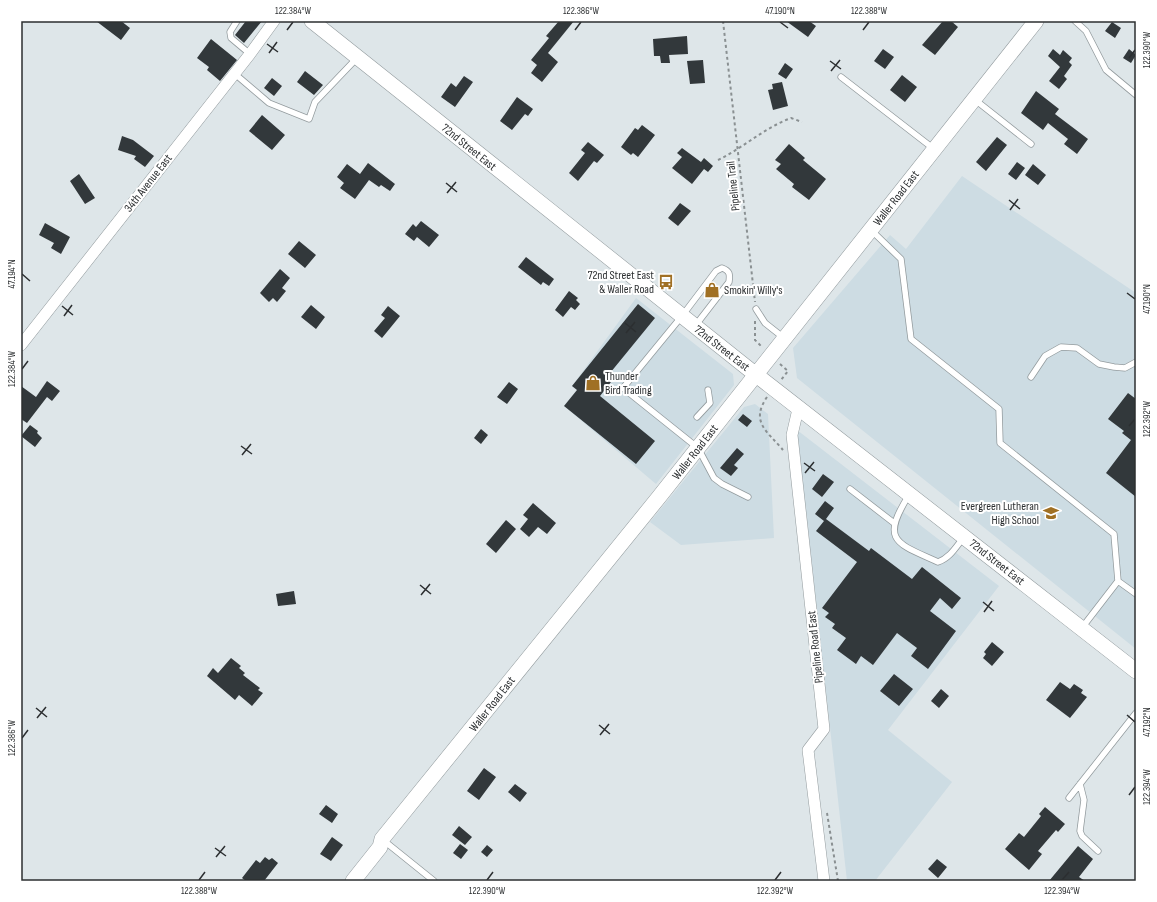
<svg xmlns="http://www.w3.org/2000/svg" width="1157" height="902" font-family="'Sofia Sans Condensed',sans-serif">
	<rect width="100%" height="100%" fill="#dee6e9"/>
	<path fill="#cddce3" d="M962,176l174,117v356l-339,-271 -4,-30 97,-113 16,14z
		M636,298l97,76 1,11 -78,99 -92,-78 13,-16 -5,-4z
		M755,404l13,10 6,124 -93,7 -31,-23 94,-115z
		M797,430l202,156 -111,144 64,52 -77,99h-28z"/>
	<path fill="#32383b" d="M96,21h25l9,7 -9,12z
		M246,21h16l-18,22 -9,-8z
		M559,21h15l-26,32 10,9 -16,20 -11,-9 6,-8 -6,-5 18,-22 -3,-2z
		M786,21h23l7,5 -8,11z
		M943,21h8l7,6 -23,28 -13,-10z
		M1112,22l9,6 -6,10 -10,-7z
		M687,36l1,18 -19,1 1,8h-9l-1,-7h-6l-1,-17z
		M211,39l26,21 -17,21 -13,-11 2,-3 -12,-9z
		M883,49l11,8 -9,12 -11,-8z
		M1053,49l7,6 3,-5 9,8 -3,4 3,3 -8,11 3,3 -8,10 -10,-8 11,-14 -12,-11z
		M1129,49l7,6 -5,8 -8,-5z
		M703,60l2,23 -15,1 -3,-23z
		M785,63l8,6 -7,10 -8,-5z
		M305,71l18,14 -9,10 -17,-13z
		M902,75l15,12 -12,15 -15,-12z
		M464,76l9,6 -18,25 -14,-10 10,-14 5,4z
		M272,78l10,8 -8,10 -10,-8z
		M782,82l6,24 -15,4 -5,-20 5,-1 -1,-5z
		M1036,91l23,18 -4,5 33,25 -11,15 -13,-10 4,-5 -20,-16 -5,7 -22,-17z
		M517,97l16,12 -5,7 -3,-2 -13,16 -12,-9z
		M262,115l23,20 -13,15 -23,-19z
		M642,125l13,10 -17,22 -5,-4 -2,2 -10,-8 14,-19 3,2z
		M122,136l11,4 21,16 -9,11 -11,-8 2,-3 -18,-6z
		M997,137l10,8 -21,26 -10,-9z
		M588,142l16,13 -7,8 -3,-2 -16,20 -9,-8 16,-20 -4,-3z
		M789,144l16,14 -2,2 23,19 -17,21 -17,-13 2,-3 -18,-15 5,-5 -6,-4z
		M682,148l19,14 3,-4 9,8 -5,6 -4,-3 -12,15 -20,-16 10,-11 -5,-4z
		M1017,162l8,6 -9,12 -8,-6z
		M368,163l27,21 -5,7 -9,-6 -2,2 -10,-7 -14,19 -15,-11 4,-5 -7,-6 10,-13 13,10z
		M1033,164l13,11 -8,10 -13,-10z
		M79,174l16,24 -10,6 -15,-23z
		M680,203l11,8 -13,15 -10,-8z
		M421,221l18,14 -10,12 -12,-10 -3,4 -9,-7 8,-10 3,3z
		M45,223l25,14 -9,17 -10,-6 3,-5 -15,-8z
		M299,241l17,14 -11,13 -17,-14z
		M526,257l28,22 -5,7 -6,-4 -2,3 -23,-18z
		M280,269l10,9 -8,10 4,3 -9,11 -4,-4 -4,4 -9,-9z
		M569,291l9,7 -2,2 4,4 -5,6 -4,-3 -8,10 -8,-7z
		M638,304l17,14 -49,60 5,4 -11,14 55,45 -19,23 -72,-58 13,-16 -5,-4z
		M311,305l14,12 -9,12 -15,-12z
		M388,306l12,10 -18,22 -8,-7 11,-13 -4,-3z
		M47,381l13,10 -8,10 -5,-4 -20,26 -6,-4v-33l15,11z
		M509,382l9,7 -11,15 -10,-7z
		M1128,393l8,6v98l-30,-24 25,-33 -9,-7 2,-2 -16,-12z
		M743,414l9,7 -5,6 -9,-7z
		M30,425l8,6 -1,2 5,5 -7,9 -14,-11z
		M481,429l7,6 -7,9 -7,-6z
		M737,448l7,6 -10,11 4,3 -7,8 -11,-8z
		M823,474l11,8 -12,15 -10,-8z
		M825,501l9,7 -8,11 43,32 2,-3 41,31 10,-12 39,31 -9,11 -12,-11 -10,13 26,20 -28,38 -17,-13 6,-8 -20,-15 -24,32 -12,-9 -5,8 -19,-14 9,-12 -14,-10 3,-4 -10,-7 4,-4 -7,-5 35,-46 -41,-31 8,-10 -9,-7z
		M533,503l23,20 -9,11 -9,-7 -9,10 -9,-8 8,-10 -5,-4z
		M506,520l10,9 -20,24 -10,-9z
		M294,591l2,13 -18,2 -2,-12z
		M992,642l12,10 -12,14 -9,-8 3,-4 -2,-2z
		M231,658l10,8 -2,2 6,5 -2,2 17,13 -2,2 5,3 -11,13 -13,-11 -4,5 -28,-24 6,-8 5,5z
		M894,674l19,15 -14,17 -19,-15z
		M1060,682l10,7 4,-5 9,6 -2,3 6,4 -17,21 -24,-18z
		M941,689l8,7 -10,12 -8,-7z
		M484,768l12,9 -17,23 -12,-9z
		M515,784l12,9 -7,9 -12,-10z
		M326,805l12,9 -6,9 -13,-9z
		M1045,807l20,17 -7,8 -2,-2 -18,21 4,3 -13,16 -24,-21 14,-16 5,4 17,-21 -2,-2z
		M459,826l13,11 -7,8 -13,-10z
		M332,837l11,8 -12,16 -11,-7z
		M460,844l8,6 -7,9 -8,-6z
		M487,845l6,5 -6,7 -6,-5z
		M1078,846l15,13 -14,18 6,4h-36z
		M265,857l4,3 3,-2 6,5 -14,18h-18l-4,-3 14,-18 4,3z
		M937,859l10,8 -9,11 -10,-9z"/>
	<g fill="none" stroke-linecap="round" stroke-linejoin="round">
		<defs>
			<path id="lane" d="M237,21l-7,11 1,6 19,16
				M1075,21l11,10 20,39 30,25
				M235,74l34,29 40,16 6,-17 42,-44
				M841,77l93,72
				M974,99l57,45
				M871,230l30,29 10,80 88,70 1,34 114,91 4,47 -37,48
				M756,309l9,14 19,15
				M695,326l34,-44c1,-8 1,-11 -7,-14l-6,3 -34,45 -59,72 75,60 16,30 8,6 26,13
				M1031,377l14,-21 16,-9 16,1 22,16 15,3 11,1 11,-6
				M697,417l13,-14 -2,-13
				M850,489l44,34
				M909,495c-29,46 -13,48 29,67 12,-4 18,-15 26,-25
				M1118,581l18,13
				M1080,784l4,16 -4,31 2,5 16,15
				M1069,798l67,-85
				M383,840l51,41"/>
			<path id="street" d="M21,345l229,-291 24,-33
				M798,409l-6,26 32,294 -16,21 16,131"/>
			<path id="secondary" d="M312,21l443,353 381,297
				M353,881l27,-34 2,-8 277,-342 377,-476"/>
		</defs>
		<use href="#lane" stroke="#939b9e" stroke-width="7"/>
		<use href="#street" stroke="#939b9e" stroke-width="12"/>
		<use href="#secondary" stroke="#939b9e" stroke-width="16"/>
		<path stroke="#8a9092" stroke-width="2" stroke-dasharray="3 3" stroke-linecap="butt" d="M723,21l32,281
			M718,160c25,-12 46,-32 73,-42l11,4
			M755,321v19l7,7
			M780,364l8,7 -7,9
			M767,397c-17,25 0,34 16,53
			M827,813l11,68"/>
		<use href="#lane" stroke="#fff" stroke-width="5.5"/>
		<use href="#street" stroke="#fff" stroke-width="11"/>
		<use href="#secondary" stroke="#fff" stroke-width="15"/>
	</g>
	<path fill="none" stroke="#2c2f31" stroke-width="1.5" d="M780,22l8,6M287,30l6,-8M575,30l6,-8M863,30l6,-8M267,44l11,8M269,53l8,-11M1129,58l6,-8M830,61l11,8M831,71l9,-11M446,183l11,9M447,193l9,-11M1009,200l11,9M1010,210l8,-11M22,274l8,7M1127,293l8,6M62,306l11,9M64,316l8,-11M625,323l11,9M626,333l9,-11M22,369l6,-8M1129,426l6,-7M241,446l11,8M242,455l9,-11M804,463l11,8M805,473l9,-11M420,585l11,9M421,595l9,-11M983,602l11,9M984,612l8,-11M36,708l11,9M1127,715l8,7M37,718l9,-11M599,725l11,9M600,735l9,-11M22,738l6,-8M1129,795l6,-8M215,848l11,8M216,857l9,-11M199,880l6,-8M487,880l6,-8M775,880l6,-8M1062,880l7,-8"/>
	<defs>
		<symbol id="bus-bare" viewBox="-9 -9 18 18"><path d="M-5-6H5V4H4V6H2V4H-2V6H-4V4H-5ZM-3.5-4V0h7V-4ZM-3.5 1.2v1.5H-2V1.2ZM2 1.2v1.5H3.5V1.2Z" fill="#a07024" stroke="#fff" stroke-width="2.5" paint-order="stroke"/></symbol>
		<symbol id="shop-bare" viewBox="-9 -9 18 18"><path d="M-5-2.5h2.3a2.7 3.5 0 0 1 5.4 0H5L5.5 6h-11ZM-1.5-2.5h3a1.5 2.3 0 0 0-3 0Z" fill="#a07024" stroke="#fff" stroke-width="2.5" paint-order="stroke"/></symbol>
		<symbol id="school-bare" viewBox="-9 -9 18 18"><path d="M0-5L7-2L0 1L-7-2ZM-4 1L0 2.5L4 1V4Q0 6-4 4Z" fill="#a07024" stroke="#fff" stroke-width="2.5" paint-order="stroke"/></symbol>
	</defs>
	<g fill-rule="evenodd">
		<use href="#bus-bare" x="655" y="271" width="22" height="22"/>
		<use href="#shop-bare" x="701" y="279" width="22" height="22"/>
		<use href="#shop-bare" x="582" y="372" width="22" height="22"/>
		<use href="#school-bare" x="1040" y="502" width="22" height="22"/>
	</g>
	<g text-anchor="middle" stroke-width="4" stroke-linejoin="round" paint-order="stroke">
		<g font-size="12" fill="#2c2f31" stroke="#fff">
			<text transform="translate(469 147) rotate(39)" y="4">72nd Street East</text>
			<text transform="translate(148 183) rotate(-52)" y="4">34th Avenue East</text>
			<text transform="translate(733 186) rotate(-96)" y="4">Pipeline Trail</text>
			<text transform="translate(896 198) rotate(-52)" y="4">Waller Road East</text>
			<text transform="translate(722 348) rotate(38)" y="4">72nd Street East</text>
			<text transform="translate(695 452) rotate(-52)" y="4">Waller Road East</text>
			<text transform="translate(997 562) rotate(38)" y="4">72nd Street East</text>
			<text transform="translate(815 647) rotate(-96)" y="4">Pipeline Road East</text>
			<text transform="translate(492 704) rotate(-52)" y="4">Waller Road East</text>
		</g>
		<g font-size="12" fill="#2c2f31" stroke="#fff" text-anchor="end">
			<text x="654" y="279">72nd Street East<tspan x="654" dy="14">&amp; Waller Road</tspan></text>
			<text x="724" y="294" text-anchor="start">Smokin' Willy's</text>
			<text x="605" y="380" text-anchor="start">Thunder<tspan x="605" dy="14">Bird Trading</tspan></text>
			<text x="1039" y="510">Evergreen Lutheran<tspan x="1039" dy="14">High School</tspan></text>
		</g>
	</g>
	<rect width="1157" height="902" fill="none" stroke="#ffffff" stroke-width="44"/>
	<rect x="22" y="22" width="1113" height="858" fill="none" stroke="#2c2f31" stroke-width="1.5"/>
	<g font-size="10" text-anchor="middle" fill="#2c2f31">
		<text x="293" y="14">122.384°W</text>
		<text x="581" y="14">122.386°W</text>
		<text x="780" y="14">47.190°N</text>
		<text x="869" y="14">122.388°W</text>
		<text transform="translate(1146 50) rotate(-90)" y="4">122.390°W</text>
		<text transform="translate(11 274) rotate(-90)" y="4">47.194°N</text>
		<text transform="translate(1146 299) rotate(-90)" y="4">47.190°N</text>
		<text transform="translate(11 369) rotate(-90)" y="4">122.384°W</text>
		<text transform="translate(1146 419) rotate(-90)" y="4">122.392°W</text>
		<text transform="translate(1146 722) rotate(-90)" y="4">47.192°N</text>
		<text transform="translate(11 738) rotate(-90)" y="4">122.386°W</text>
		<text transform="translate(1146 787) rotate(-90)" y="4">122.394°W</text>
		<text x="199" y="894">122.388°W</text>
		<text x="487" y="894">122.390°W</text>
		<text x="775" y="894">122.392°W</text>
		<text x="1062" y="894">122.394°W</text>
	</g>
</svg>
